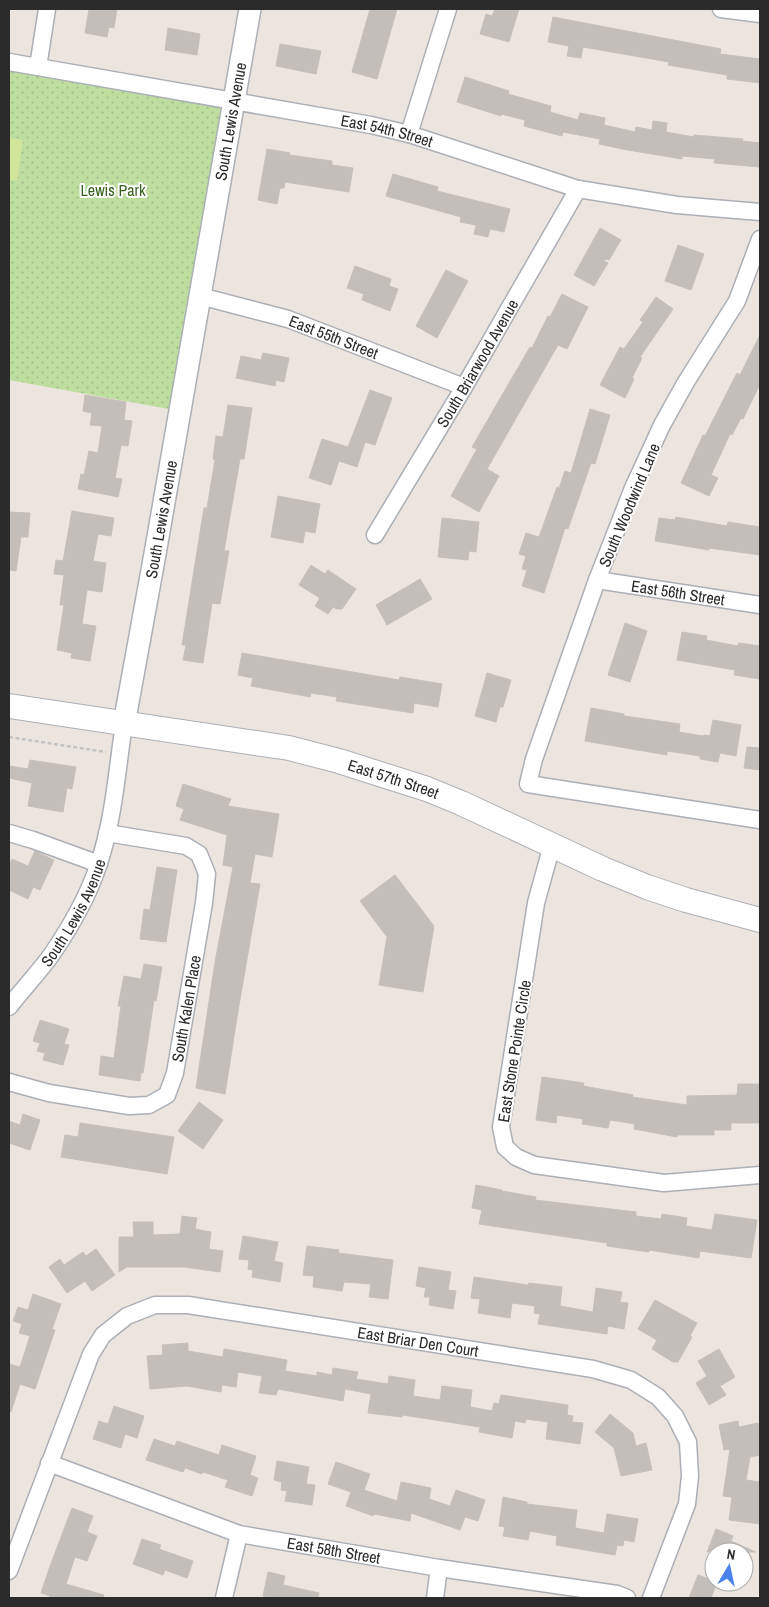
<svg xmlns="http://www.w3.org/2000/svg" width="769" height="1607" font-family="'Archivo Narrow',sans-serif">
	<defs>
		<pattern id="park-dots" width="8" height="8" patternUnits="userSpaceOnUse" patternTransform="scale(1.25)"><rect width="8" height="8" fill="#bede9f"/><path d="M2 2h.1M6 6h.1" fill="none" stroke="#a3bf89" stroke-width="1.8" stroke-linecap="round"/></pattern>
	</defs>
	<rect width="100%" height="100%" fill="#ece4de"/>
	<path fill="url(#park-dots)" d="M9,62l225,40 -54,309 -171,-31z"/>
	<path fill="#d1e59b" d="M9,138l14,2 -6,41 -8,-1z"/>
	<path fill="#c4beba" stroke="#c7bfb8" d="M89,9h28l-3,19 -5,-1 -2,10 -22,-4z
		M370,9h27l-20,70 -25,-7z
		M495,9h24l-10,33 -29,-8 6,-20 6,2z
		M553,17l168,32 -1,5 40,5v24l-33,-4v-4l-59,-10 1,-3 -86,-15 -2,11 -14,-2 2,-10 -21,-4z
		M168,28l32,6 -3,21 -32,-5z
		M280,44l41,7 -5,23 -40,-8z
		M465,77l44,14 -1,3 43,12 -1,6 28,8 2,-7 25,5 -1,7 31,7 1,-5 16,3 1,-9 14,2 -1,9 28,5v-2l49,4 -1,2 18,2v24l-46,-4 1,-4 -33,-3v3l-60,-10 -23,-5 1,-5 -37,-7 -1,4 -38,-10 1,-6 -24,-6v2l-44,-14z
		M267,149l23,4 -1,2 43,6v4l21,3 -4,24 -64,-10 -1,6h-4l-3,16 -19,-4z
		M393,174l45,13 -1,4 73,18 -6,23 -14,-3 -2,8 -14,-3 2,-9 -16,-3 1,-5 -75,-21z
		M600,228l21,12 -12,20 -4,-1 -1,2 4,2 -14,23 -20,-11z
		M678,245l26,9 -13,36 -26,-9z
		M355,266l36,13 -2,7 9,3 -8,22 -28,-11 2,-6 -17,-6z
		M446,270l22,11 -31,57 -21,-12z
		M562,294l26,13 -21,42 -9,-4 -71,124 12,7 -20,36 -28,-16 26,-47 -5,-2 58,-100 2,1 16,-32 2,1z
		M656,297l17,12 -33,48 2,1 -10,20 2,1 -9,19 -25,-13 20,-38 4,2 19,-27 -3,-2z
		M760,335v49l-17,35 -2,-1 -9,17 -2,-1 -19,41 7,3 -9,18 -28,-13 22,-48 2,1 32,-63 3,2z
		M263,353l26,5 -5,24 -8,-2 -1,6 -39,-8 5,-22 20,4z
		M370,390l22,8 -17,47 -10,-3 -8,25 -18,-6 -8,24 -22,-7 13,-39 26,8z
		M85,395l41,7 -2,18 8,1 -4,25 -7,-1 -6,33 7,1 -4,18 -40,-8 3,-15 3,1 5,-24 9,2 4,-27 -12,-1 2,-12 -9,-2z
		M228,405l24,3 -8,51h-4l-16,92h5l-9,53 -8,-1 -9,60 -20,-3 3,-15h-4l22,-137h3l8,-48 -2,-1 3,-23 7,1z
		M590,409l20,6 -15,49 -4,-1 -23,66 -3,-1 -21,65 -22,-7 5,-16 -5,-1 4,-13 -7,-2 7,-21 13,4 18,-50 2,1 6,-17 6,2z
		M278,496l42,8 -5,29 -10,-2 -2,12 -32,-6z
		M72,511l42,7 -3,18 -13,-2 -5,27 13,2 -4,29 -15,-2 -5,34 14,2 -6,35 -19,-3 1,-5 -15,-3 7,-45h-4l4,-30 -10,-1 2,-14 7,1z
		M9,512l21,1 -2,24h-7l-5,34 -7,-1z
		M676,517l51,9 1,-4 32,5v28l-51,-7v2l-54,-9 4,-23 16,2z
		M442,518l37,4 -3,30 -7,-1 -1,9 -30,-3z
		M311,565l14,9 3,-4 28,19 -14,20h-5l-4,-2 -5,7 -13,-8 5,-8 -21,-13z
		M420,579l12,20 -45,26 -11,-20z
		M625,623l22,8 -17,51 -22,-7z
		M682,632l25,4 -1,4 32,6 1,-3 21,3v33l-26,-4 1,-5 -58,-10z
		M242,653l157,27 1,-3 42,7 -4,23 -24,-4 -1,10 -77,-12 1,-4 -26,-4 -1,4 -59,-11 2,-8 -15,-3z
		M487,673l24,7 -8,27h-3l-4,15 -21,-6z
		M591,708l33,6v2l56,8 -1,8 24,4 1,-1 6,1 3,-16 28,5 -5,31 -16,-3 -2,9 -18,-3v-3l-33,-5v4l-82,-14z
		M747,747l13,1v22l-16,-2z
		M30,760l46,7 -4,22 -5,-1 -4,24 -35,-6 4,-23 -23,-5v-12l19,3z
		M183,784l48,15 -3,7 51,8 -7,43 -17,-3 -5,29 10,1 -22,127 -13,83 -29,-6 19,-126 18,-95 -10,-2 4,-30 -47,-15 4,-11 -8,-3z
		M35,851l19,9 -14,30 -7,-3 -5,12 -19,-9v-24l3,-7 16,7z
		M157,867l20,3 -11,72 -26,-3 4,-30 6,1z
		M395,875l39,51 -11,66 -44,-7 8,-48 -27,-36z
		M144,964l18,3 -6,34 -2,-1 -11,73h-2l-1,8 -41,-6 2,-19 13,2 7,-52h-3l6,-30 17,3z
		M40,1020l29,9 -5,15 5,1 -6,20 -20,-5 2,-7 -8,-2 3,-8 -7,-2z
		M542,1077l42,6 -1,3 50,9 -1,2 55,8v-9l50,-1 1,-11h22v39h-29v7h-17v5h-37v2l-43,-8 1,-5 -25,-4 -2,8 -26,-4 1,-5 -26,-4 -1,8 -20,-3z
		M199,1102l24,18 -20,29 -25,-18z
		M23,1114l17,6 -10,30 -21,-7v-22l11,4z
		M80,1123l94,14 -7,37 -106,-17 4,-22 13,2z
		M476,1185l26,5v1l34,6 -1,3 101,12v4l25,3 1,-5 25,4 -1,8 26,4 3,-16 42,6 -6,38 -51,-7 -1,7 -50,-8v2l-42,-6v-3l-128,-19 3,-14 -10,-2z
		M182,1216l15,2 -2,11 16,3 -2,17 14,2 -3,21 -36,-5h-57l-8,5v-35h15l-1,-15h20v13l27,-1z
		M243,1236l35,6 -4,19 9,2 -3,19 -28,-5 1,-7 -5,-1 1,-9 -10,-1z
		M307,1246l32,4 -1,3 55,7 -5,39 -19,-2 2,-13 -27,-2 -2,9 -29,-4 1,-11 -11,-1z
		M96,1249l19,26 -23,16 -7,-10 -18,12 -18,-26 11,-8 4,6 19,-13 3,4z
		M419,1267l32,5 -3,18 8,1 -3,18 -24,-4 1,-8h-6l2,-9 -10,-2z
		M474,1277l54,8 1,-2 33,4 -2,19 33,6 3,-24 26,4 -2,10 8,1 -4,26 -16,-3 -1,8 -69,-10 2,-10 -6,-1 1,-7 -23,-3 -2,15 -32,-5 2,-14 -9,-1z
		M33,1294l28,10 -9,25 3,1 -20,59 -15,-5 -9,28h-2v-48l11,3 10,-31 -11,-3 3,-9 -9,-3 5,-14 10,3z
		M655,1300l42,23 -7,13 2,1 -14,25h-5l-21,-13 5,-9 -19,-11z
		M188,1343v8l35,6 1,-8 63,11 -2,11 32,5v-4l15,3 1,-7 25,4 -2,7 32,5 1,-8 26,4 -2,16 27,4 2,-14 30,4 -2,17 22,4 2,-8 5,1 2,-9 67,10 -1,10 6,1 -1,6 11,1 -3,21 -34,-5 2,-17 -22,-3 -1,4 -10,-2 -3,17 -33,-6 1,-5 -77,-12 -1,2 -34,-4 3,-19 -26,-5 -2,12 -65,-12 -2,6 -17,-2 3,-17 -24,-4 -2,15 -14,-2 -1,7 -34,-6 -37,3 -3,-33 16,-1 -1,-10z
		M719,1349l16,28 -15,9 6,9 -17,10 -13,-22 11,-7 -9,-15z
		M114,1406l30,10 -7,22 -12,-4 -4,14 -28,-9 6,-18 9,3z
		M610,1414l23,19 3,13 10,-3 6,27 -31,6 -7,-28 -19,-16z
		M738,1421l1,6 19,-4 2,9v23l-10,2 -4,23 14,2v42l-31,-4 3,-23 -9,-1 7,-47 -6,1 -5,-25z
		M154,1439l21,7 2,-5 42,14 3,-10 34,11 -6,19 8,3 -6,18 -27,-9 3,-7 -25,-8 -1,2 -17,-6 -2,4 -37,-12z
		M277,1461l32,6 -3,17 9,1 -3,20 -27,-4 2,-10 -6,-1 1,-8 -8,-2z
		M336,1462l34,12 -6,16 33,11 4,-19 30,6 -2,11 21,7 6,-16 29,10 -7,21 -13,-4 -5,13 -49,-17 -1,8 -36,-7 -1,2 -27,-10 5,-14 -23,-8z
		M503,1497l24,5v2l50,6 -2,18 29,5 3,-19 31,5 -4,23 -10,-2 -1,6 -6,-1 -2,10 -59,-10 1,-9 -27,-5 -2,9 -25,-4 2,-9 -6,-1z
		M72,1508l21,8 -6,16 10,4 -10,25 -12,-4 -9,27 38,11 -1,3h-54l1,-2 -9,-3 8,-24z
		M716,1529l17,7 -2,5 25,11h-49z
		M142,1539l19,6 -2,4 34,12 -6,17 -22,-8 -2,5 -30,-11z
		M268,1572l17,4 -2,9 36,8 -1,5h-51v-1l-4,-1z
		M698,1575l19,7 -6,16h-22z"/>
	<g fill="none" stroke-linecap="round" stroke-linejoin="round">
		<defs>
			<g id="minor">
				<path d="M721,9l39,5"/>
				<path id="s1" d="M9,62l362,63 38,9 169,55 99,16 83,7"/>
				<path d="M38,67l9,-58"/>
				<path d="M409,134l39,-125"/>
				<path d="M760,239l-23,62 -51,81 -24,43 -29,63 -36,92 -63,179 -6,25 232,36"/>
				<path id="s2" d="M200,296l88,23 176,68"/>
				<path id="s3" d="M375,535l89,-148 114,-198"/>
				<path id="s4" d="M597,580l163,25"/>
				<path d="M9,833l24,7 66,24"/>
				<path d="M552,845l-16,58 -35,224 4,20 11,10 18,8 130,18 96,-8"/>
				<path id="s5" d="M9,1007c14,-18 30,-35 43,-53 19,-28 37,-59 47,-91 15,-45 18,-93 25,-139"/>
				<path id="s6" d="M9,1082l40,11 80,13 20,-1 18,-10 8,-22 29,-170 3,-29 -8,-20 -13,-8 -79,-13"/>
				<path id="s7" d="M49,1463l190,71 200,34 178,26 10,4"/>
				<path id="s8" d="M9,1571l82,-217 12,-19 24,-19 28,-11h33l405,64 38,11 27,17 17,19 13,26 2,34 -3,28 -36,94"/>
				<path d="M224,1598l15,-64"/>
				<path d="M435,1598l4,-30"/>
			</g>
			<g id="tertiary">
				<path id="s9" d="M124,724l31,-170 95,-545"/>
			</g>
			<g id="secondary">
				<path id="s10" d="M9,706l280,42 50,13 88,28 34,14 142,66 44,18 39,13 74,20"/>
			</g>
		</defs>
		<use href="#minor" stroke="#abafb6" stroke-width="19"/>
		<use href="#tertiary" stroke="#abafb6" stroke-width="24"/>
		<use href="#secondary" stroke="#abafb6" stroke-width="26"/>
		<path stroke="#c4c4c4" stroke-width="2.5" stroke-dasharray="4 2.5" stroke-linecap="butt" d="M9,737l97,15"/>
		<use href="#minor" stroke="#fff" stroke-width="16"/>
		<use href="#tertiary" stroke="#fff" stroke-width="21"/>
		<use href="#secondary" stroke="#fff" stroke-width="24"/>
	</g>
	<g text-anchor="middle" stroke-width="4" stroke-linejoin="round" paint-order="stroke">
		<g font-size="16" fill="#2b2b2b" stroke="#fff">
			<text dy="6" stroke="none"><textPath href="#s9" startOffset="612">South Lewis Avenue</textPath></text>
			<text dy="6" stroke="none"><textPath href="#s1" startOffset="384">East 54th Street</textPath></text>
			<text dy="6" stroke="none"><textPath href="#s2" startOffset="140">East 55th Street</textPath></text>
			<text dy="6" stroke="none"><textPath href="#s3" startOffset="200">South Briarwood Avenue</textPath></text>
			<text transform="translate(629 505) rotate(-67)" y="6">South Woodwind Lane</text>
			<text dy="6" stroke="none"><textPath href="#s9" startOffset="208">South Lewis Avenue</textPath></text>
			<text dy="6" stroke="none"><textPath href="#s4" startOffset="82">East 56th Street</textPath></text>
			<text dy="6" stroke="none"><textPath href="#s10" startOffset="392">East 57th Street</textPath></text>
			<text dy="6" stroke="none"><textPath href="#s5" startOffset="115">South Lewis Avenue</textPath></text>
			<text dy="6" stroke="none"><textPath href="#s6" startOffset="252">South Kalen Place</textPath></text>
			<text transform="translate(514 1051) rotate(-81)" y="6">East Stone Pointe Circle</text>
			<text dy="6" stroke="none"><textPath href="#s8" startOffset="581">East Briar Den Court</textPath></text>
			<text dy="6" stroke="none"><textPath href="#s7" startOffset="299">East 58th Street</textPath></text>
		</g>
		<g font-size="16" fill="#38631f" stroke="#fff">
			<text x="113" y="196">Lewis Park</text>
		</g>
	</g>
	<rect width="769" height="1607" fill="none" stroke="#2b2b2b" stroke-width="20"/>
	<g transform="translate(729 1567) rotate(9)"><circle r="24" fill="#ffffff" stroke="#aaaaaa"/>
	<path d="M0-4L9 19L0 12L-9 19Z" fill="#4a81ed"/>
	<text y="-8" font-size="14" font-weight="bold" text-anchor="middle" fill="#2b2b2b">N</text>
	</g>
</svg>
